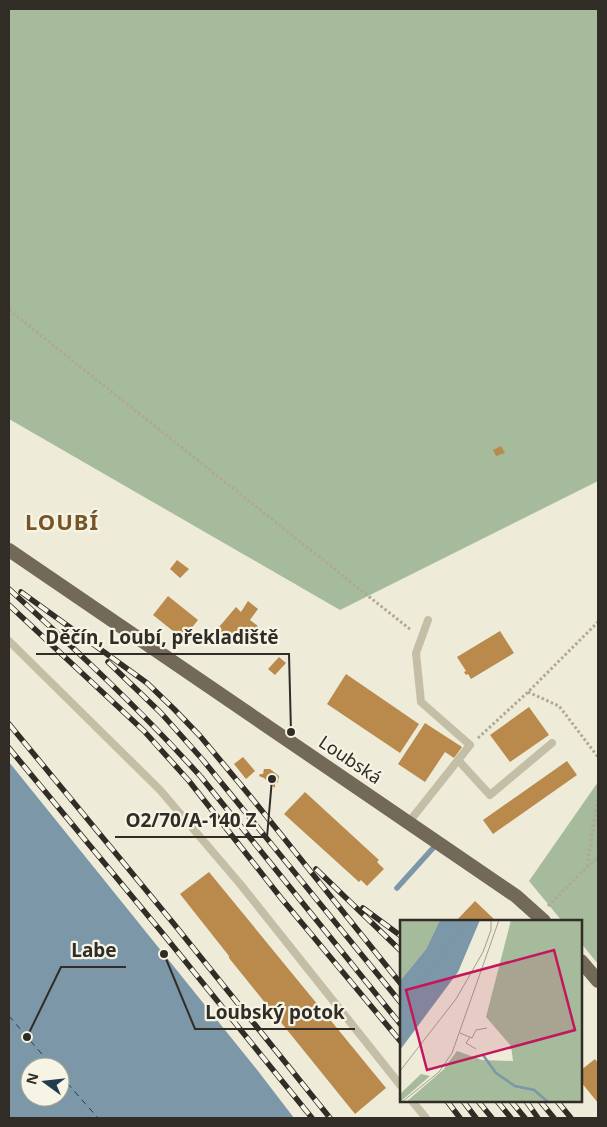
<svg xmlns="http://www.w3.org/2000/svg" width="607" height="1127" font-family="'Noto Sans',sans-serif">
	<rect width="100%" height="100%" fill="#eeebd9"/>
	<path fill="#a5bb9b" d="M9,9h589v472l-258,129 -331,-191z
		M598,782v182l-17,-21v-22h-19l-33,-40z"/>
	<path fill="#7b97a8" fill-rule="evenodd" d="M9,762l249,309 36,47h-285zM30,1067h30v30h-30z"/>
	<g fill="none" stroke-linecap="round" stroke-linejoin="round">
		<path stroke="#7b97a8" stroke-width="5.5" d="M397,888l37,-41"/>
		<path stroke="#203c4e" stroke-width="1" stroke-dasharray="6 5" stroke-linecap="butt" d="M9,1016l44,51
			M60,1075l38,43"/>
	</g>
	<path fill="#b98a4c" d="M501,446l4,7 -9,3 -3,-6z
		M177,560l12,9 -9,9 -10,-9z
		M168,596l30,24 -15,19 -30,-24z
		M248,601l10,8 -8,11 8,6 -5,5 3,3 -6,6 -3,-2 -7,8 -10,-9h-5l-4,-3v-5l-2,-2 17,-20 5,5z
		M500,631l14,22 -43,26 -3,-5 -2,1 -2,-3 2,-1 -9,-14z
		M279,657l7,6 -11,12 -7,-6z
		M346,674l73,50 -19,29 -73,-49z
		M529,707l20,28 -39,27 -20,-27z
		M425,723l37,24 -8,11 -9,-6 -20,30 -27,-18z
		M243,757l12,14 -9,8 -12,-15z
		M567,761l10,14 -84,59 -10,-14z
		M264,769h6l9,7 -1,6 -3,2v4l-11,-10 -5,-2 1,-2h3z
		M305,792l74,68 -2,2 7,7 -17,17 -6,-6 -2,2 -75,-68z
		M209,872l177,216 -31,26 -126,-156v-2l-49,-62z
		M475,901l21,20h-40z
		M595,1059l3,4v40l-17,-21v-12z"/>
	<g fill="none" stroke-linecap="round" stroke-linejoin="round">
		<path stroke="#b0a891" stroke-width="3" stroke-dasharray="2.5 2.5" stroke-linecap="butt" d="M9,310l402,320
			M528,692l31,14 39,51
			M478,738l50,-46 70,-70
			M587,866l11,-69
			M548,906l39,-39 11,-9"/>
		<path stroke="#c4bea6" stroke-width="8" d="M9,641l151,149 81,95 160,201
			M458,760l32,35 62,-52
			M409,822l61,-77 -49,-43 -5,-49 12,-33
			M412,1101l14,17"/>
		<path stroke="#726959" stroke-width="14" d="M9,550l507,346 28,25
			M581,961l17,20"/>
		<defs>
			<path id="rail" d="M9,589c67,61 131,120 192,188l200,248
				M21,592l126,91 27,26 26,27 50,60 151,188
				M9,605l135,126 45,50 92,117 120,144
				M108,662l53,51 41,46 199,244
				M9,724l165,200 156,194
				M9,748l155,187 148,183
				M316,869l85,82
				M363,908l38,28
				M447,1101l13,17
				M463,1101l13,17
				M478,1101l14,17
				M497,1101l14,17
				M511,1101l14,17
				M526,1101l12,17
				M540,1101l14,17
				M557,1101l14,17"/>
		</defs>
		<use href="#rail" stroke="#312d26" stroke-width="5.5"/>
		<use href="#rail" stroke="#f6f4e4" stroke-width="4" stroke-dasharray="11" stroke-linecap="butt"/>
	</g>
	<g text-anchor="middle" stroke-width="4.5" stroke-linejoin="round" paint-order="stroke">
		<g font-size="18" fill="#312d26" stroke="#f6f4e4">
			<text transform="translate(350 760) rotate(34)" y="6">Loubská</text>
		</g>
		<g font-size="22" font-weight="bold" letter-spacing="1" fill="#785528" stroke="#f6f4e4">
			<text x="62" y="530">LOUBÍ</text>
		</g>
	</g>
	<g transform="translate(400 920)">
		<rect width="182" height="182" fill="#eeebd9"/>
		<path d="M0,0h40l-14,29 -26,32zM111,0h71v182h-176l37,-32 14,-19 25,9 31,1 -2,-15 -25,-29zM21,154l9,2 -30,26v-8z" fill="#a5bb9b"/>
		<path d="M40,0h40l-22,52 -58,78v-69l26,-32z" fill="#7b97a8"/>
		<path fill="none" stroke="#7b97a8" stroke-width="2.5" d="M0,95l57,-82 4,-13M83,135l13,18 19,13 19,4 14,12"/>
		<path fill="none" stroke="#a29f91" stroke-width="1" d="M60,113l12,5 4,-8 11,-2M70,117l-4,6 10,6M0,151l56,-72 27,-47 8,-22v-10M2,182l37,-30 13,-19 47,-133"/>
		<path fill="#c2185b" fill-opacity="0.15" stroke="#c2185b" stroke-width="2.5" d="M154,30l21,80 -148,40 -21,-80z"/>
		<rect width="182" height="182" fill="none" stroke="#312d26" stroke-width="2.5"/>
	</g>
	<path fill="none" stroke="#312d26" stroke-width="2" d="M291 732L289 654H36M272 779L267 837H115M27 1037L61 967H126M164 954L195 1029H355"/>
	<g fill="#312d26" stroke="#f6f4e4" stroke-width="2">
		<circle cx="291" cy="732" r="5"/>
		<circle cx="272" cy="779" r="5"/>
		<circle cx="27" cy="1037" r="5"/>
		<circle cx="164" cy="954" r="5"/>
	</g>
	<g font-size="19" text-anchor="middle" font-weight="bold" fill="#312d26" stroke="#f6f4e4" stroke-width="4.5" stroke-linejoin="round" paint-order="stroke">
		<text x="162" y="644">Děčín, Loubí, překladiště</text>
		<text x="191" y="827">O2/70/A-140 Z</text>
		<text x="94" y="957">Labe</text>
		<text x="275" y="1019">Loubský potok</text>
	</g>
	<rect width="607" height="1127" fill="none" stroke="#312d26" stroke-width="20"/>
	<g transform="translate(45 1082) rotate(285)"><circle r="24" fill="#f6f4e4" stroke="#a7a498"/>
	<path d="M0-4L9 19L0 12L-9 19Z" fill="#203c4e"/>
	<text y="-8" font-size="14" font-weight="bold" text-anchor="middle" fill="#312d26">N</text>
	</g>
</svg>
